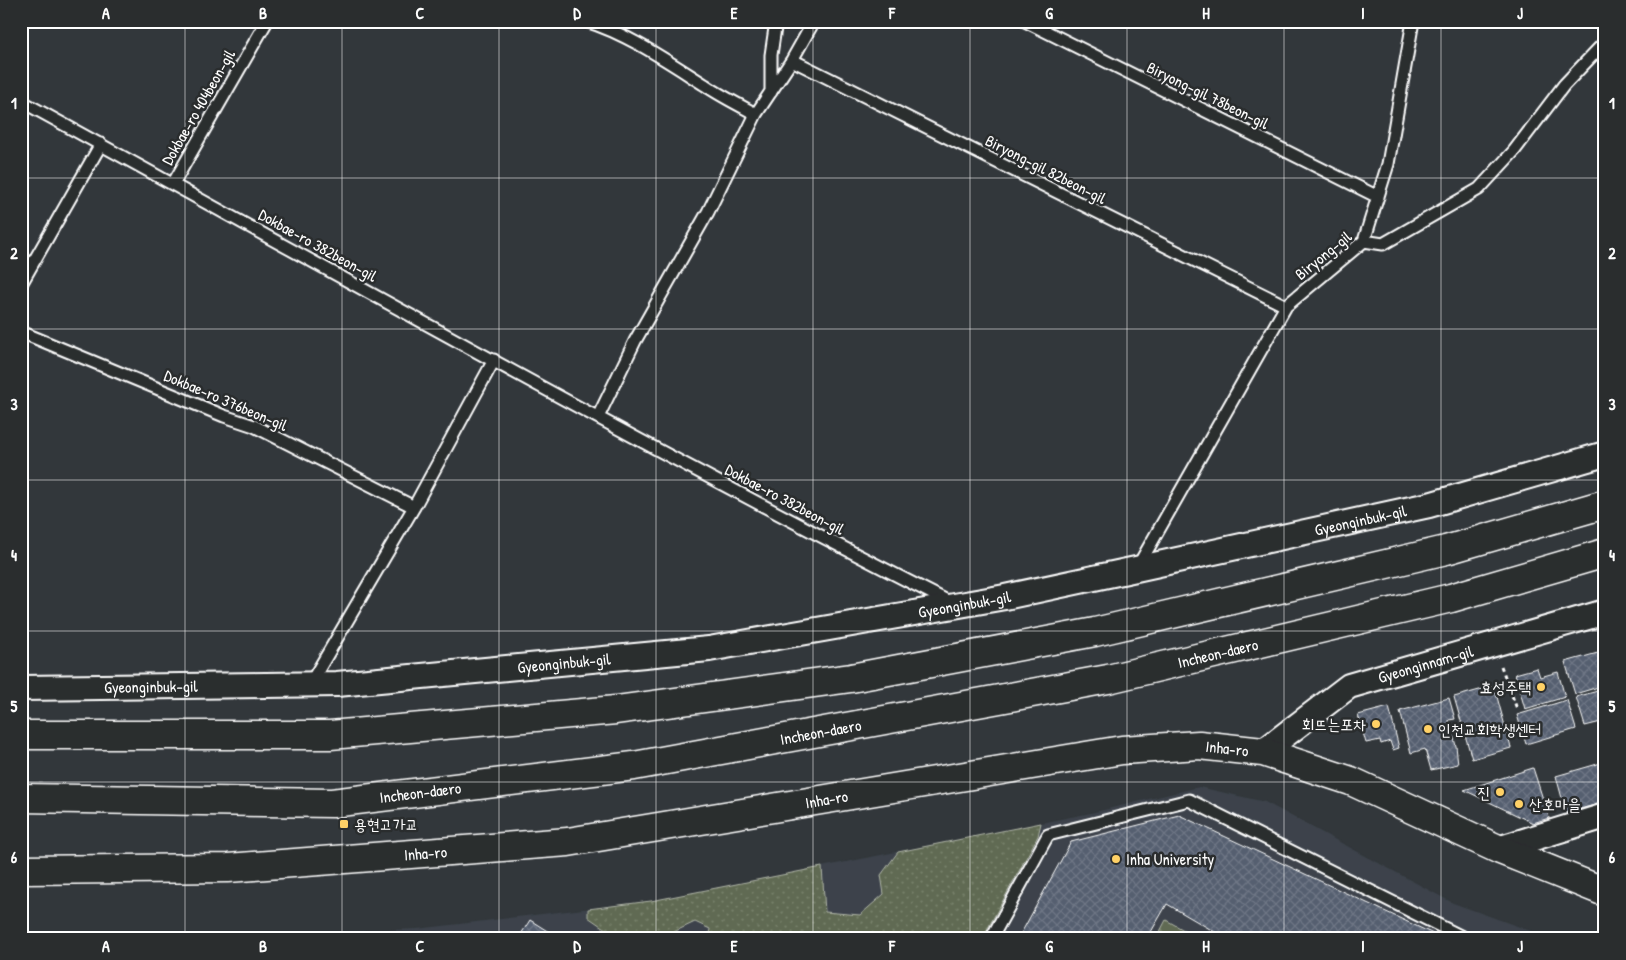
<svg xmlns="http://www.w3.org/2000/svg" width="1626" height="960" font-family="'Patrick Hand','Poor Story',sans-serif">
	<defs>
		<pattern id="forest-firs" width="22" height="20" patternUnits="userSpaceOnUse" patternTransform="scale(1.25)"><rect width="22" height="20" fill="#606b52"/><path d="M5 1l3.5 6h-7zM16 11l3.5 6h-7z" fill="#78816c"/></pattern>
		<pattern id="park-dots" width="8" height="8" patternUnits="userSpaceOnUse" patternTransform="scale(1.25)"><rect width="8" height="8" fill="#606b52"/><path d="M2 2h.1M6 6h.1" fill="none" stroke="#78816c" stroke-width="1.8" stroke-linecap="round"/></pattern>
		<pattern id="building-cross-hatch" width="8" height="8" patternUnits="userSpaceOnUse" patternTransform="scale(1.25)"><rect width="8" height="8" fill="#545e6f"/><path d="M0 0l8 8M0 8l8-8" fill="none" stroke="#6e7685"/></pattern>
	</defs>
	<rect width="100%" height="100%" fill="#32373b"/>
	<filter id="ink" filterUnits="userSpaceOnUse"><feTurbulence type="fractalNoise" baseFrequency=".02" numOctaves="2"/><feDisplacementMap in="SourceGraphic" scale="10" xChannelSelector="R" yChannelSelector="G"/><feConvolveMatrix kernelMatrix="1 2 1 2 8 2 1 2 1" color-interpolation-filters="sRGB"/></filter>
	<g filter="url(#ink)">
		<path fill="#3c434b" d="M1199,787l66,15 188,101 100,36h-1399l263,-10 234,-28 440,-88z"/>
		<path fill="url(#forest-firs)" stroke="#b0b5a8" d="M1166,920l34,19h-44z"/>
		<path fill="url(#park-dots)" stroke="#b0b5a8" d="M1041,823l-3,13 -56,103h-274l2,-10 -15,-7 -32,15h-32l-27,-9 -16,-11v-8l63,-8 171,-34 3,45 35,3 24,-21 -3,-19 17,-23z"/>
		<path fill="url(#building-cross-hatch)" stroke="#fff" d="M1605,651v34l-30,9 -10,-32z
			M1537,668l3,9 18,-5 7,25 -40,12 -10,-35z
			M1494,686l17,62 -39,11 -18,-62z
			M1605,689v32l-20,5 -9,-29z
			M1449,698l6,21 -6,1 7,26 2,18 -27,6 -6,-21 -14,4 -11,-42z
			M1567,700l9,29 -50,15 -9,-29z
			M1389,707l10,41 -6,2 -3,-9 -9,3 -1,-4 -14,3 -8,-28z
			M1601,763l4,15v24l-39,11 -10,-37z
			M1533,768l16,50 -16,5 -69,-33z
			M1179,815l265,124h-217l-60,-35 -20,35h-129l53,-97z
			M530,920l30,19h-42z"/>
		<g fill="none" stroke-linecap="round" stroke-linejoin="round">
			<defs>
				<path id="service" d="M586,21c42,13 81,40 119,64 16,11 34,20 51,29
					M1025,21l353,176
					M792,60l494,246
					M771,92v-37l5,-34
					M21,101c309,169 616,343 930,502
					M173,184l94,-163
					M1364,241l24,-77 25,-143
					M21,284l80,-140
					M21,332l203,84 30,10 160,81
					M598,417l37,-76 73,-129 48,-98 36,-54 22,-39
					M1137,568l149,-262 78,-65 19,3 96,-55 35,-38 50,-66 41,-43
					M310,684l104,-177 80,-147
					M991,939l57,-104 141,-35 277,139"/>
				<g id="minor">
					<path id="s1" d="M21,688l316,-4 372,-35 296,-52 131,-28 293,-64 176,-51"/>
					<path id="s2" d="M1263,752l86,-66 256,-74"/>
					<path d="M1498,849l107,-33"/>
				</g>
				<g id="secondary">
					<path id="s3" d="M21,870l207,-2 340,-26 554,-92 77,-5 64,7 88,29 147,68 107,43"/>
				</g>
				<g id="trunk">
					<path d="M21,735h309l286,-25 235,-32 244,-46 351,-82 159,-46"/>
					<path id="s4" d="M21,798l311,5 302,-37 474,-87 343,-81 154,-45"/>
				</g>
			</defs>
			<use href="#service" stroke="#fff" stroke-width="15"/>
			<use href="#minor" stroke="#fff" stroke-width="28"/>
			<use href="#secondary" stroke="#fff" stroke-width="31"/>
			<use href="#trunk" stroke="#fff" stroke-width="31"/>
			<path stroke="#fff" stroke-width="3" stroke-dasharray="4 4" stroke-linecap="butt" d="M1501,666l16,43"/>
			<use href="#service" stroke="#2a2d2e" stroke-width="11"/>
			<use href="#minor" stroke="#2a2d2e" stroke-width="24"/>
			<use href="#secondary" stroke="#2a2d2e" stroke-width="28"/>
			<use href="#trunk" stroke="#2a2d2e" stroke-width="28"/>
		</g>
	</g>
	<path fill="none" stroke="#fff" stroke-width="1" stroke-opacity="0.55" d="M185,21v918M342,21v918M499,21v918M656,21v918M813,21v918M970,21v918M1127,21v918M1284,21v918M1441,21v918M21,178h1584M21,329h1584M21,480h1584M21,631h1584M21,782h1584"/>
	<g fill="#ffd166" stroke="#2a2d2e" stroke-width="2">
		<circle cx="1541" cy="687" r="5"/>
		<circle cx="1376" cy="724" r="5"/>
		<circle cx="1428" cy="729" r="5"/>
		<circle cx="1500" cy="792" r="5"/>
		<circle cx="1519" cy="804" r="5"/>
		<rect x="339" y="819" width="10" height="10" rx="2.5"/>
		<circle cx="1116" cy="859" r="5"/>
	</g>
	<g text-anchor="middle" stroke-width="5" stroke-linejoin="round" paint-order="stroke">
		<g font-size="16" fill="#fff" stroke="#2a2d2e">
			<text transform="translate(1208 95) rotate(26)" y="6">Biryong-gil 78beon-gil</text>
			<text transform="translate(198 107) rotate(-60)" y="6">Dokbae-ro 404beon-gil</text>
			<text transform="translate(1046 169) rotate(27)" y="6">Biryong-gil 82beon-gil</text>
			<text transform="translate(318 245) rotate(29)" y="6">Dokbae-ro 382beon-gil</text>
			<text transform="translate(1323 255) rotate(-39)" y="6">Biryong-gil</text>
			<text transform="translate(226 400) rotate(23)" y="6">Dokbae-ro 376beon-gil</text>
			<text transform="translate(785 499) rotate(28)" y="6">Dokbae-ro 382beon-gil</text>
			<text dy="6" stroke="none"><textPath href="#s1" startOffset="1354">Gyeonginbuk-gil</textPath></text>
			<text dy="6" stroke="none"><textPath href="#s1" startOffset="949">Gyeonginbuk-gil</textPath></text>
			<text dy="6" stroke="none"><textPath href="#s4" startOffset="1210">Incheon-daero</textPath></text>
			<text dy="6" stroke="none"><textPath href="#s1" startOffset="544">Gyeonginbuk-gil</textPath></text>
			<text dy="6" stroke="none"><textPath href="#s2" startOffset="188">Gyeonginnam-gil</textPath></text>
			<text dy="6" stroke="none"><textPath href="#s1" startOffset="130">Gyeonginbuk-gil</textPath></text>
			<text dy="6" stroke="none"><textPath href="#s4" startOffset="805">Incheon-daero</textPath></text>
			<text dy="6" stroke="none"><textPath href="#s3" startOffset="1215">Inha-ro</textPath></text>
			<text dy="6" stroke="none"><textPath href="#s4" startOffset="400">Incheon-daero</textPath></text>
			<text dy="6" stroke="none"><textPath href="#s3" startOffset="810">Inha-ro</textPath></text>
			<text dy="6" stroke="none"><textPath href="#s3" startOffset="405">Inha-ro</textPath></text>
		</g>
		<g font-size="16" fill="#fff" stroke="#2a2d2e" text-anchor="start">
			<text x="1531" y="693" text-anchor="end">효성주택</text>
			<text x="1366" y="730" text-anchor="end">회뜨는포차</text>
			<text x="1438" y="735">인천교회학생센터</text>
			<text x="1490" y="798" text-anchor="end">진</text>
			<text x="1529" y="810">산호마을</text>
			<text x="354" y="830">용현고가교</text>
			<text x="1126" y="865">Inha University</text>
		</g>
	</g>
	<rect width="1626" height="960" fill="none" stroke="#2a2d2e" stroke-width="55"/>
	<rect x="28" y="28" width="1570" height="904" fill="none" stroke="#fff" stroke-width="2"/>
	<g font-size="16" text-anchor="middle" font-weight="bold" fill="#fff">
		<text x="106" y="19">A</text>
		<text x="263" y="19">B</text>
		<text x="420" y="19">C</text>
		<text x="577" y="19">D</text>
		<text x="734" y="19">E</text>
		<text x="892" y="19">F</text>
		<text x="1049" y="19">G</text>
		<text x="1206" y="19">H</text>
		<text x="1363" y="19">I</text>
		<text x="1520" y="19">J</text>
		<text x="14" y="109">1</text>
		<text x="1612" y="109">1</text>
		<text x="14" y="259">2</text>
		<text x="1612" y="259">2</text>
		<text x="14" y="410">3</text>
		<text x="1612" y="410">3</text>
		<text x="14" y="561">4</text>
		<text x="1612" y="561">4</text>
		<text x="14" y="712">5</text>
		<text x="1612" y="712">5</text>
		<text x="14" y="863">6</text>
		<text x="1612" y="863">6</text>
		<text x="106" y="952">A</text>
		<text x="263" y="952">B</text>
		<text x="420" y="952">C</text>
		<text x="577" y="952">D</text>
		<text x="734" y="952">E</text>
		<text x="892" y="952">F</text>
		<text x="1049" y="952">G</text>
		<text x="1206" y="952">H</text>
		<text x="1363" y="952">I</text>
		<text x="1520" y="952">J</text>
	</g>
</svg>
